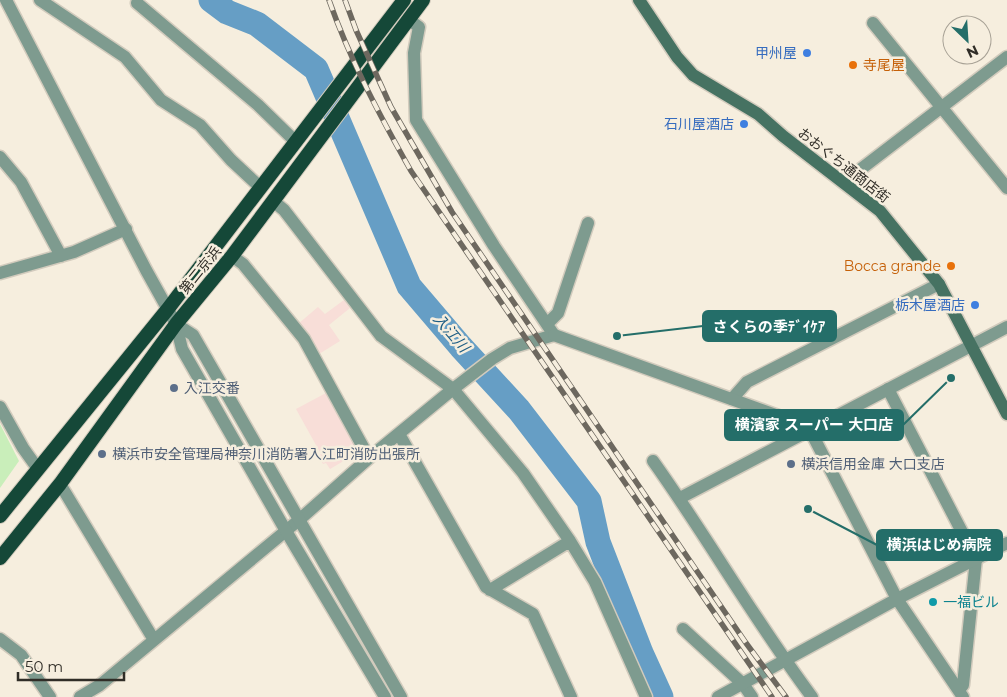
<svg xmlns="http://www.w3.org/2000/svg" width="1007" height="697" font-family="Montserrat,'Noto Sans JP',sans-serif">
	<rect width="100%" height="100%" fill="#f6eede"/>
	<path fill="#f8ded8" d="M344,300l6,8 -21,17 11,16 -21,13 -21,-30 20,-17 7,7z
		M326,393l33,59 -29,17 -4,-6 -3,1 -5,-8 3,-2 -25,-45z"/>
	<path fill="#c9eeba" d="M0,424l19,37 -19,27z"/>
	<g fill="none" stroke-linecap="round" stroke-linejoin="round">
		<path stroke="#669ec5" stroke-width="25" d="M211,0l16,12 30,12 59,45 93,217 52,61 58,63 70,91 9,41 43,111 20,44"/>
		<defs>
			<path id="minor" d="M40,0l85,57 36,43 39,25 31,35 29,27
				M137,3l121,102 38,37
				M873,23l134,165
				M0,157l21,25 40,74
				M844,182l163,-125
				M273,201l11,9 97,126 72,53 70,84 47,68 25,41 51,115
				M232,256l11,8 61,75 65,119
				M0,273l74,-21 52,-23
				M547,324l11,-11 30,-90
				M888,389l88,170 -13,126 -4,5
				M732,399l15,-17 192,-98
				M0,407l23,41 15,21
				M399,434l87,153 47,27 38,83
				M653,461c55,77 102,160 159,236
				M60,484l94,156
				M490,590l80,-49
				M683,629l60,55 9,13
				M0,639l21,16 29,42
				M80,697l20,-12 199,-165 70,-62 84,-69 39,-30 18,-11 44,-13 -60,-89 -78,-126 -2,-67 5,-26 -11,-8"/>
			<path id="tertiary" d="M6,0l140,270 30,54 6,25 104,182 99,166
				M176,324l17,11 208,362
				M554,335l241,87 15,8 87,169 66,98
				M680,498l327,-171
				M718,697l179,-98 110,-56"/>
			<path id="secondary" d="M639,0l38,57 16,18 65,39 25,22 97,75 59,73 68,130"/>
			<path id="trunk" d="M0,516l167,-206 237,-310
				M0,558l60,-74 116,-160 56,-68 191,-256"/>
		</defs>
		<use href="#minor" stroke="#d2cbbd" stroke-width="15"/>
		<use href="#tertiary" stroke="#d2cbbd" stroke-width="15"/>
		<use href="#secondary" stroke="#d2cbbd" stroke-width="15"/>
		<use href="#trunk" stroke="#d2cbbd" stroke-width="16"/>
		<use href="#minor" stroke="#7e9b8f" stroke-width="12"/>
		<use href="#tertiary" stroke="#7e9b8f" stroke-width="12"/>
		<use href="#secondary" stroke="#467262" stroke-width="12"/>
		<use href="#trunk" stroke="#154838" stroke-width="14"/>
		<defs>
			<path id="rail" d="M329,0c21,60 51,116 82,171l361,526
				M345,0l11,30 35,77 61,105 294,431 40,54"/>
		</defs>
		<use href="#rail" stroke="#6d685f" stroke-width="5.5"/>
		<use href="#rail" stroke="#f6eede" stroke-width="4" stroke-dasharray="11" stroke-linecap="butt"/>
	</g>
	<g fill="#3f7fe0" stroke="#f6eede" stroke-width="2">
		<circle cx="807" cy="53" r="5"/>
		<circle cx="744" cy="124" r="5"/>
		<circle cx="975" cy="305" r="5"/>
	</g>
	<g fill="#e8710a" stroke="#f6eede" stroke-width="2">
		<circle cx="853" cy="65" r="5"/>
		<circle cx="951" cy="266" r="5"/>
	</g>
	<g fill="#5c6f8a" stroke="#f6eede" stroke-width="2">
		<circle cx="174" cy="388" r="5"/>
		<circle cx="102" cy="454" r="5"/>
		<circle cx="791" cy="464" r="5"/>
	</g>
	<circle fill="#0f9aa8" stroke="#f6eede" stroke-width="2" cx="933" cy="602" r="5"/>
	<g text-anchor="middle" stroke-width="5" stroke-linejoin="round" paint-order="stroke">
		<g font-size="14" fill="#366cbe" stroke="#f6eede" text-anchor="end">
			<text x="797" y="58">甲州屋</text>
			<text x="734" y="129">石川屋酒店</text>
			<text x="965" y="310">栃木屋酒店</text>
		</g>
		<g font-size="14" fill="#c56008" stroke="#f6eede" text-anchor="start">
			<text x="863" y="70">寺尾屋</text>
			<text x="941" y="271" text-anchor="end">Bocca grande</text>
		</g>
		<g font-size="14" fill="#302d27" stroke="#f6eede">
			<text transform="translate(844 165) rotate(38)" y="5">おおぐち通商店街</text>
			<text transform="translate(200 270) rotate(-51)" y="5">第二京浜</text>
		</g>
		<g font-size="14" fill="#4e5e75" stroke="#f6eede" text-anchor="start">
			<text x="184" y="393">入江交番</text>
			<text x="112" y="459">横浜市安全管理局神奈川消防署入江町消防出張所</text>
			<text x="801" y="469">横浜信用金庫 大口支店</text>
		</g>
		<g font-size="14" fill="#0d838f" stroke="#f6eede" text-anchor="start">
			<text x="943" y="607">一福ビル</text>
		</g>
		<g font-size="15" font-style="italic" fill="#1d5d84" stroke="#f6eede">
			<text transform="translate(451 333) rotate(49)" y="5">入江川</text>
		</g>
	</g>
	<path fill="none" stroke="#246e69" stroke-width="2" d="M617 336L703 326M951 378L903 425M808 509L877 545"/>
	<g fill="#246e69" stroke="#f6eede" stroke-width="2">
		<circle cx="617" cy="336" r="5"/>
		<circle cx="951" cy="378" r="5"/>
		<circle cx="808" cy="509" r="5"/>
	</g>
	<g fill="#246e69" stroke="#246e69" stroke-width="2">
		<rect x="703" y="311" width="133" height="30" rx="5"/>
		<rect x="725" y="410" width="178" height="30" rx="5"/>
		<rect x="877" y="530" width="125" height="30" rx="5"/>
	</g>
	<g font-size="15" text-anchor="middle" font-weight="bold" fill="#fff">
		<text x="769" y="332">さくらの季ﾃﾞｲｹｱ</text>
		<text x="814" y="430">横濱家 スーパー 大口店</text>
		<text x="939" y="550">横浜はじめ病院</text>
	</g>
	<g transform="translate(967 40) rotate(155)"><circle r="24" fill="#f6eede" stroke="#a7a195"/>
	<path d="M0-4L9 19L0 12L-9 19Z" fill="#246e69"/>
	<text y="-8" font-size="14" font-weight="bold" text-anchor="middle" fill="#302d27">N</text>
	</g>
	<path d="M18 672v8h106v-8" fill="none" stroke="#302d27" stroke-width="2.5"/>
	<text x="25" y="672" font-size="15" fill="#302d27" stroke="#f6eede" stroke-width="4" paint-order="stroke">50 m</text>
</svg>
